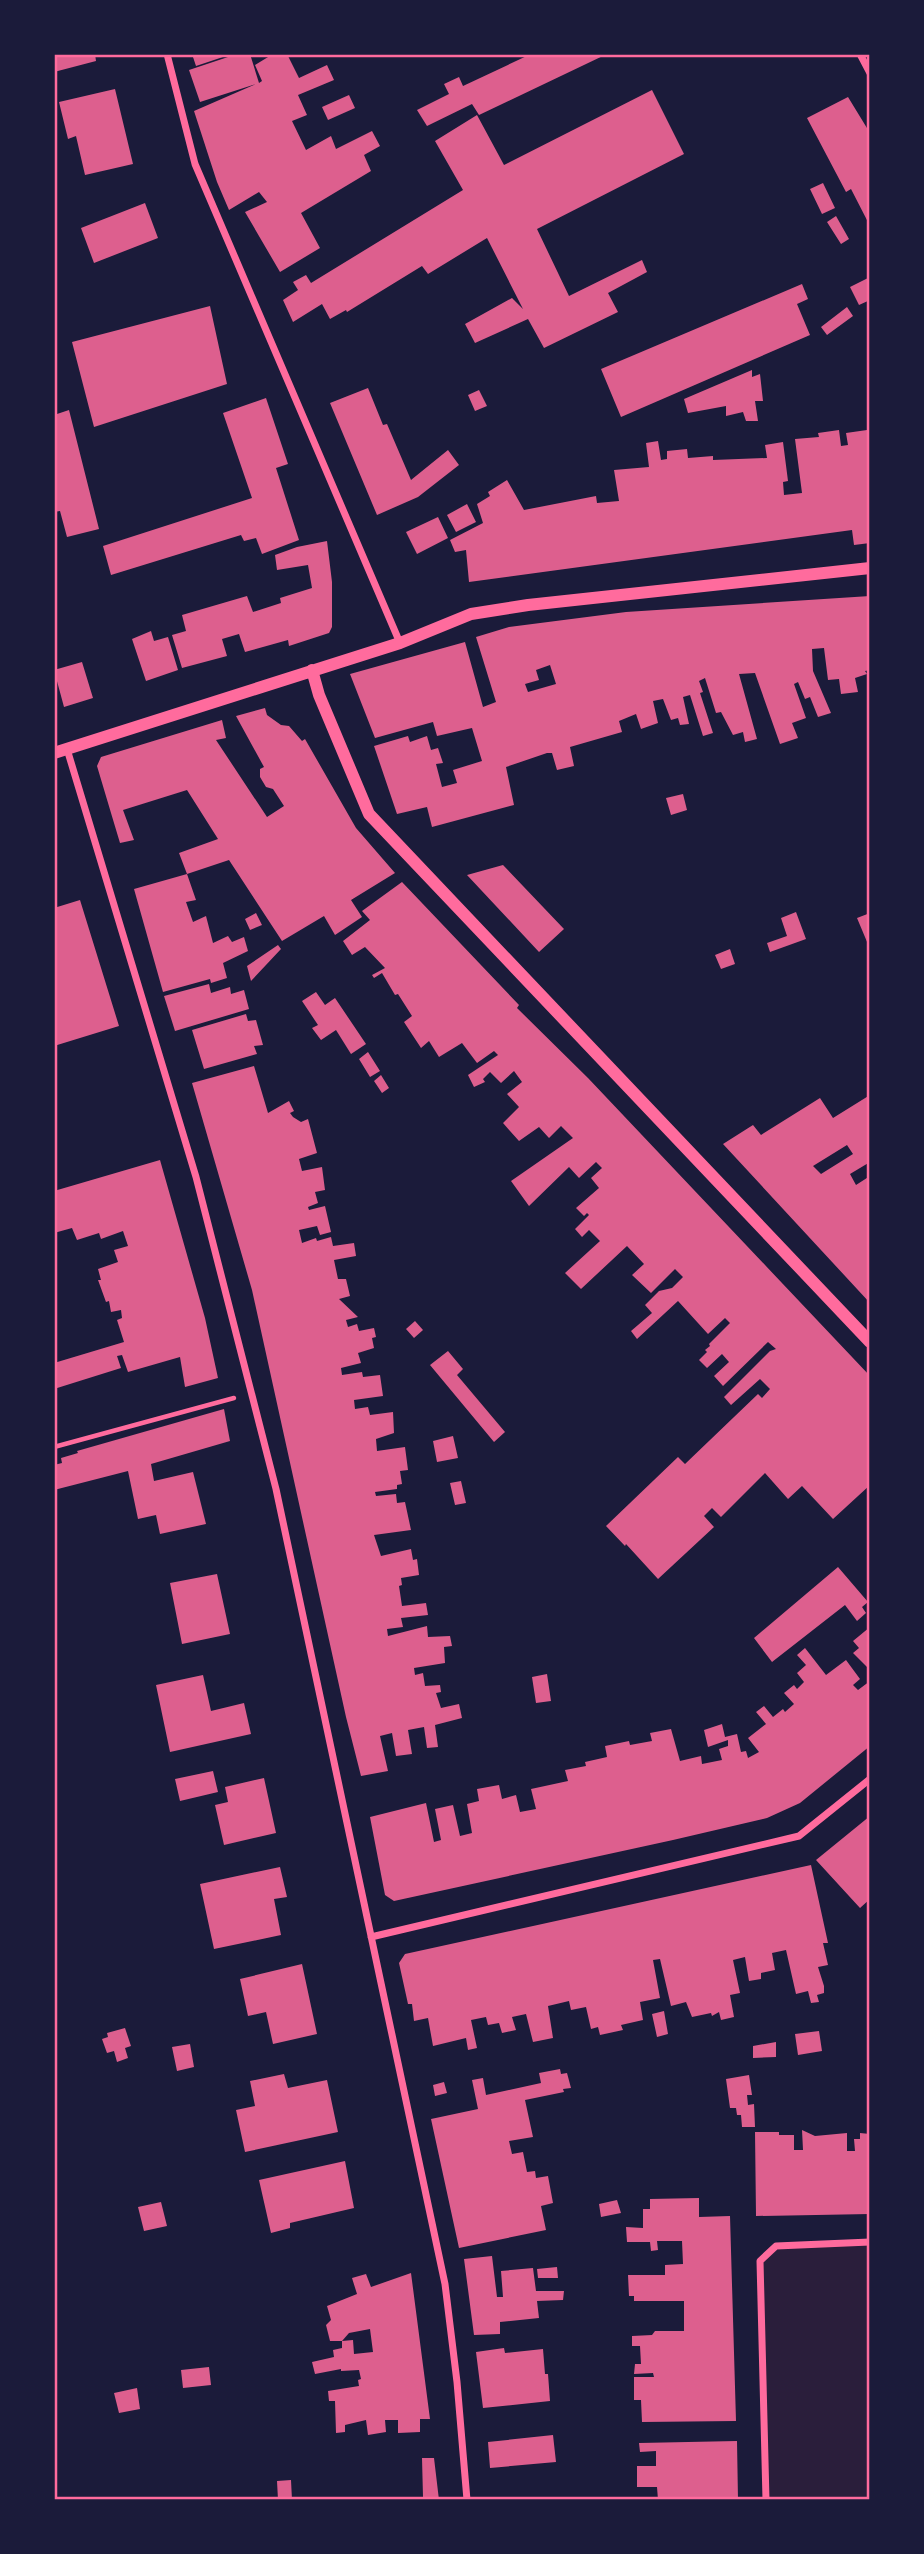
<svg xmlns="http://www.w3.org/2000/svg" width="924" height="2554" font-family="Spectral,serif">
	<rect width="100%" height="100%" fill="#1b1b3a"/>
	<path fill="#2a1e3b" d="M870,2242v258h-104l-6,-239 16,-15z"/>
	<path fill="#dd5f8e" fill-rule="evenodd" d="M54,54h41l1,7 -42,11z
		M192,54h37v1l-33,11z
		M237,54h13l9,29 3,-2 -7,-16 18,-11h14l12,24 28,-13 7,15 -36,15 9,20 -15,6 14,29 25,-14 5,13 36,-18 8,15 -16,9 7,16 -70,42 19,35 -40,24 -35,-60 22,-10 -8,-10 -30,18 -12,-28 -23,-71 62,-27 -56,18 -11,-32z
		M531,54h76l-128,61 -7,-11 -45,22 -10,-16 32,-16 -5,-10 15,-7 4,9z
		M115,89l18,75 -48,11 -9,-39 -8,3 -9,-37z
		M652,90l32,64 -147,75 32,67 73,-36 5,12 -39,21 10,19 -74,36 -16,-29 -53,24 -10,-19 47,-26 11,11 -36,-71 -59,36 -6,-8 -75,46 -1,-2 -16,9 -8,-15 -29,18 -10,-22 15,-10 -5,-8 13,-7 5,8 152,-93 -28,-49 42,-26 27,50z
		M349,95l6,13 -27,12 -6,-13z
		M848,97l22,36v93l-19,-37 -5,3 -39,-74z
		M823,183l12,25 -13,6 -12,-25z
		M145,203l13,35 -64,25 -13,-35z
		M836,216l13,23 -8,5 -14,-22z
		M870,277v23l-11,5 -9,-18z
		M802,284l6,15 -11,5 13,31 -189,82 -20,-48z
		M210,306l17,78 -133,43 -22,-85z
		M847,307l6,9 -26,19 -6,-8z
		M752,370v7l8,-3 3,27h-8l3,20h-12l-3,-9 -17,4v-10l-38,7 -4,-14z
		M368,388l15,37 4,-1 24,56 37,-30 11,15 -41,32 -41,18 -47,-112z
		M479,390l8,16 -12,5 -7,-16z
		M266,398l22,66 -12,4 23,72 -37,14 -6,-16 -12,3 -3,-6 -130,40 -8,-29 149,-48 -29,-85z
		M69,410l30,119 -32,8 -7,-26 -6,1v-97z
		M839,430l2,16 7,-1 -2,-12 21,-3 3,18v95l-16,2 -2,-15 -383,52 -3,-32 -11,2 -5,-12 33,-17 -6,-19 13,-8 -2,-4 19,-12 17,30 72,-14 1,7 22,-2 -5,-31 35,-3 -3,-24 12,-2 3,19 6,-1v-8l20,-2 1,9 25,-2v4l54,-2 -2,-13 18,-3 5,39 -5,1 1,13 18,-2 -7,-54 24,-2 -1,-4z
		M467,504l9,18 -20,10 -9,-17z
		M438,517l10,21 -31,16 -11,-22z
		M327,541l5,41v45l-3,6 -40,13 -1,-6 -43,12 -6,-18 -17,5 5,17 -45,12 -10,-33 14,-4 -4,-16 65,-19 6,16 28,-9 -1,-5 32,-10 -4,-23 -31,5 -2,-15 22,-8z
		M870,596v74l-5,1 2,3 -12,4 3,14 -17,2 -2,-15 -11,1 -4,-32 -12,1 1,22 18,42 -13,4 -8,-20 -5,2 -7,-17 -4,2 12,34 -14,5 6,15 -18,6 -25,-71 -16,1 18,65 -12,3 -2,-10 -10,3 -12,-23 -5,1 -11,-35 -6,3 4,11 -3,1 13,40 -10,3 -13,-41 -7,2 6,27 -9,1 -2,-7 -7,2 -8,-21 -10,2 5,22 -17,6 -5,-15 -17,7 3,11 -52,15 4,19 -17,4 -5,-17h-5l-41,14 8,38 -82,22 -5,-20 -30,7 -23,-68 34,-10 2,6 17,-6 4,14 7,-2 5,15 -7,1 6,23 15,-4 -4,-13 29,-9 -10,-33 -35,8 -4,-14 -58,16 -25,-64 115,-32 18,65 13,-5 -20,-65 33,-10 117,-15zM550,665l6,19 -28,8 -3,-8 14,-4 -3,-10z
		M151,631l3,10 14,-4 10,33 -32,11 -14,-42z
		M82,662l11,36 -29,9 -10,-37z
		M265,708l2,7 14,10 8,1 13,15 3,-2 51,89 39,45 -44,27 11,17 -27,18 -11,-19 -42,25 -53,-81 -42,14 -8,-21 39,-14 -31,-49 -64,20 11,30 -14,3 -9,-30 -14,-47 4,-9 121,-37 4,18 -10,2 51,77 17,-11 -11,-17 -7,-2 -6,-10v-8l4,-2 -28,-51z
		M683,794l4,16 -16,5 -5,-17z
		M503,865l61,64 -25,23 -72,-77z
		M187,874l9,26 -10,2 7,20 13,-6 7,27 15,-7 4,6 12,-5 4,14 -25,12 4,15 -16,5 -1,-4 -47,13 -29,-103z
		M402,882l117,123 -2,3 71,70 282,298v109l-37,34 -31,-33 -14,13 -23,-26 -44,44 -9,-9 -8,8 10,11 -56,52 -32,-35 -1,2 -19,-20 72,-69 7,7 73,-70 4,4 8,-9 -10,-10 -29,26 -7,-8 46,-46 6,-2 -8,-7 -45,44 -9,-10 15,-14 -7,-8 -15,14 -8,-8 8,-8 -2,-2 5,-4 -1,-2 21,-21 -5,-5 -17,16 -30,-33 -41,38 -6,-8 21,-18 -7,-8 14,-14 13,-3 11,-11 -8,-8 -24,24 -19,-18 12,-11 -17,-18 -46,43 -16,-16 35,-32 -11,-11 -7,7 -7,-8 14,-14 -2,-2 -3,3 -8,-8 23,-20 -8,-10 11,-10 -6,-6 -17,16 -10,-11 -40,39 -18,-25 62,-43 -12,-12 -12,12 -10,-11 -20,14 -16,-18 16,-16 -12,-13 15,-12 -8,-11 -13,12 -11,-11 -7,7 2,3 -11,5 -6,-12 30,-20 -4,-4 -17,12 -15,-20 -23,14 -10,-16 -8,7 -17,-26 8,-6 -14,-22 -3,1 -13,-22 -8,5 -2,-3 13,-7 -20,-21 -13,8 -9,-14 27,-21 -8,-9z
		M80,900l39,126 -65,20v-138z
		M796,912l10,27 -36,13 -3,-9 20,-7 -6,-18z
		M256,913l6,12 -12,5 -5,-11z
		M870,913v36l-13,-31z
		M278,945l3,4 -30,32 -4,-15z
		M730,949l5,15 -14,5 -6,-14z
		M209,984l2,9 19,-6 1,7 13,-4 5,19 -74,22 -11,-35z
		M316,992l9,13 10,-7 31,46 -15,10 -15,-24 -15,10 -9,-12 6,-3 -16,-24z
		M246,1014l2,7 8,-1 7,25 -9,1 3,8 -53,15 -12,-39z
		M368,1052l12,19 -10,6 -11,-18z
		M254,1066l14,47 21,-12 5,10 -4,2 3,4 8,5 7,-3 9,34 -18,6 3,12 20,-4 3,23 -10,2 3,11 -10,4 1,3 16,-4 6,26 -11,3 -3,-9 -18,4 3,13 14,-5 1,3 14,-4 2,9 21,-3 2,13 -22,4 4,19h8l4,17 -11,3 19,18 -12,3 2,7 9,-3 2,7 15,-3 2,9 -4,1 2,10 -16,5 3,10 -20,5 1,7 20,-3 1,5 17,-2 3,21 -29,4 1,9 13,-2 2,8 23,-3 1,21 -18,6 1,12 28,-4 3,23 -8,1 2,13 -5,1v4l-22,3 1,4 20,-2 1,9 8,-1 6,28 -37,5 7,21 30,-7 2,11 4,-1 2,16 -18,3 1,7 -3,1 3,20 24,-3 2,12 -27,3 2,9 -16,2 1,7 39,-10 1,11 22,-1 2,10 -8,1 1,16 -31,5 1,7 8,-2 2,13 15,-1 1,7 -5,1 5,15 18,-4 3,14 -27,7 3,22 -11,1 -3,-21 -16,3 4,24 -16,2 -4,-23 -12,3 8,35 -27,5 -15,-59 -94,-427 -60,-207z
		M381,1075l8,13 -7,5 -8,-12z
		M870,1095v67l-20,12 6,11 14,-9v127l-147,-159 30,-19 8,10 59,-37 13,20zM847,1145l6,9 -32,20 -8,-8z
		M160,1160l45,158 13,60 -33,9 -5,-30 -52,15 -6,-17 -5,1 4,12 -67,21v-26l70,-21 -7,-22 5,-2 -1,-8 -10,2 -2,-11 -3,1 -8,-22h3l-3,-11 20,-7 -4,-12 14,-4 -5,-15 -22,8 -2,-6 -22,7 -5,-12 -18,5v-42z
		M415,1321l8,9 -9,8 -8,-9z
		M448,1351l15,18 -6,6 48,57 -11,10 -64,-77z
		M224,1409l6,32 -79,23 3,17 39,-9 13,52 -46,10 -4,-19 -18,4 -10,-48 -74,19v-25l8,-2 -1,-5 17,-5 -1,-2z
		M453,1436l5,22 -21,4 -4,-21z
		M461,1481l5,22 -11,2 -5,-22z
		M838,1567l30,35 -6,5 4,6 -9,8 -12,-16 -73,57 -18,-24z
		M217,1574l13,60 -48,10 -12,-61z
		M870,1627v43l-17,-17 6,-5 -6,-7z
		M805,1648l21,27 20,-15 14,19 -7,6 5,5 12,-9v65l-70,57 -33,15 -94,22 -279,61 -9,-6 -15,-78 56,-14 8,39 7,-2 -6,-31 18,-4 7,31 12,-3 -5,-29 12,-3 -2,-12 22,-4 3,14 14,-4 4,17 16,-3 -5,-20 37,-8 -3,-11 21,-4 -1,-4 22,-5 -2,-11 24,-5 1,4 22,-4 -2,-8 21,-4 9,32 21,-5 1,8 20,-4 -3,-11 9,-3v-6l-20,7 -4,-17 18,-6 3,13 12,-3 4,18 5,-1 2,7 11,-6 -11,-14 18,-14 -10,-12 8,-6 9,11 10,-8 2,3 9,-8 -10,-11 10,-8 3,4 7,-7 -7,-9 9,-8 -9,-10z
		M547,1674l4,27 -15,2 -4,-26z
		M203,1675l8,36 33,-8 7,31 -81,18 -14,-67z
		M213,1771l5,21 -38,9 -5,-22z
		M264,1778l12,55 -52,12 -9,-40 13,-3 -3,-15z
		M870,1816v83l-10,9 -44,-48z
		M811,1865l17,78h-5l5,22 -10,2 6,19v7l-7,2 2,7 -8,1 -3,-12 -12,3 -10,-44 -14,3 3,17 -14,3v6l-12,2 -4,-24 -12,3 7,33 -10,2 4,22 -13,3 -2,-8 -7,4 -1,-3 -19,4 -6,-15 -15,4 -11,-47 -7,1 7,38 -20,4 3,18 -22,5 2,5 -23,5 -2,-8 -7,2 -5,-22 -15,3 -2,-9 -21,5 5,32 -20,4 -7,-28 -14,3 4,13 -14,3 -3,-10 -11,2 -2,-8 -15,3 6,28 -9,2 -2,-12 -33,8 -5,-28 -14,3 -2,-17h-4l-9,-41 6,-9z
		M280,1867l7,30 -13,2 7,36 -67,14 -14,-65z
		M302,1964l15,70 -44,10 -7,-32 -18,4 -8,-37z
		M664,2011l4,23 -11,3 -5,-23z
		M125,2028l6,18 -6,2 3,10 -11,4 -3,-11 -7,2 -5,-14 6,-2 -1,-4z
		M819,2031l3,20 -24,4 -3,-21z
		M776,2042v15l-23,1v-12z
		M190,2044l4,23 -17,4 -5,-24z
		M560,2069l1,5 6,-1 4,15 -8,1 1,3 -39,8 8,37 -24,4 3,13 11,-2 4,20 8,-1 1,7 12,-2 5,27 -12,3 5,24 -87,18 -28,-129 47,-10 -6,-29 11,-2 3,17 55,-12 -2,-10z
		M284,2074l4,14 39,-8 11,52 -93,20 -9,-42 19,-4 -5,-25z
		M749,2075l3,20h-5l1,10 6,-1 1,23h-13l-1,-12h-4l-1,-7h-6l-4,-29z
		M444,2082l3,11 -12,3 -2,-11z
		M802,2130l13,6 32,-3v18h8l-1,-12h6v-6l10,1v80l-114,2 -1,-84h24v3h15v15h9z
		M345,2161l9,47 -64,15v5l-19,5 -12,-53z
		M699,2198v19l31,-1 6,205 -94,1 -1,-22h-7v-23h20l-1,-4 -19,1 1,-10h6l-1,-18h-8v-10l20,-1 3,-4h29v-30h-50v-5h-5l-1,-21h37v-10l18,-1 -1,-23h-25l1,9 -7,1 -1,-9h-23l-1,-15 17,1v-19h7v-10z
		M617,2200l4,13 -20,4 -2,-13z
		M161,2202l6,24 -23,5 -6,-24z
		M492,2256l5,41h6l-2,-26 32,-3 3,23h28l-1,9 -26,1 2,17 -39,4v12l-26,1 -10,-76z
		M557,2267l1,11h-20l-1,-9z
		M411,2273l19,146h-10v13l-22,1v-13h-13l1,12 -18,3 -2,-15 -21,5v7l-9,1 -1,-32h-6l-1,-10 31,-5 -1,-6 3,-1 -2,-9 -18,1v-2l-26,5 -3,-12 22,-5 -1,-7 9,-2v-7h-12l-4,-16 5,-5 -4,-14 30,-12 -5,-16 14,-4 5,13zM370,2329l3,23 -19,2 -1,-14 -11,1 7,-8z
		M504,2348l1,5 38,-4 2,25h3l2,27 -67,7 -7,-56z
		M209,2367l2,18 -28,3 -2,-18z
		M137,2388l3,21 -21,4 -5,-20z
		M553,2435l3,27 -66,6 -2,-26z
		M737,2441l1,59h-80l-1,-13h-20v-21h19v-15l-16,1 -1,-9z
		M422,2458h12l5,42h-29v-2l13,-1z
		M291,2480l1,20h-14l-1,-19z"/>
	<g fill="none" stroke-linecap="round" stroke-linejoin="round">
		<path stroke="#ff6b9d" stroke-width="4.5" d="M54,1447l180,-49"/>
		<path stroke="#ff6b9d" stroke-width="7" d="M167,54l28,110 205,479
			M860,54l10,19
			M67,749l129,428 80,312 169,795 12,98 10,118
			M371,1937l428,-101 71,-57
			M766,2500l-6,-239 16,-15 94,-4"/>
		<path stroke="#ff6b9d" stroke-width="12" d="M312,670l7,25 50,119 501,528
			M54,753l346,-110 71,-29 57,-9 342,-37"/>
	</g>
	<rect width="924" height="2554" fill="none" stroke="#1b1b3a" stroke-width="112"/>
	<rect x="56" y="56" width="812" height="2442" fill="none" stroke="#ff6b9d" stroke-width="2.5"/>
</svg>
